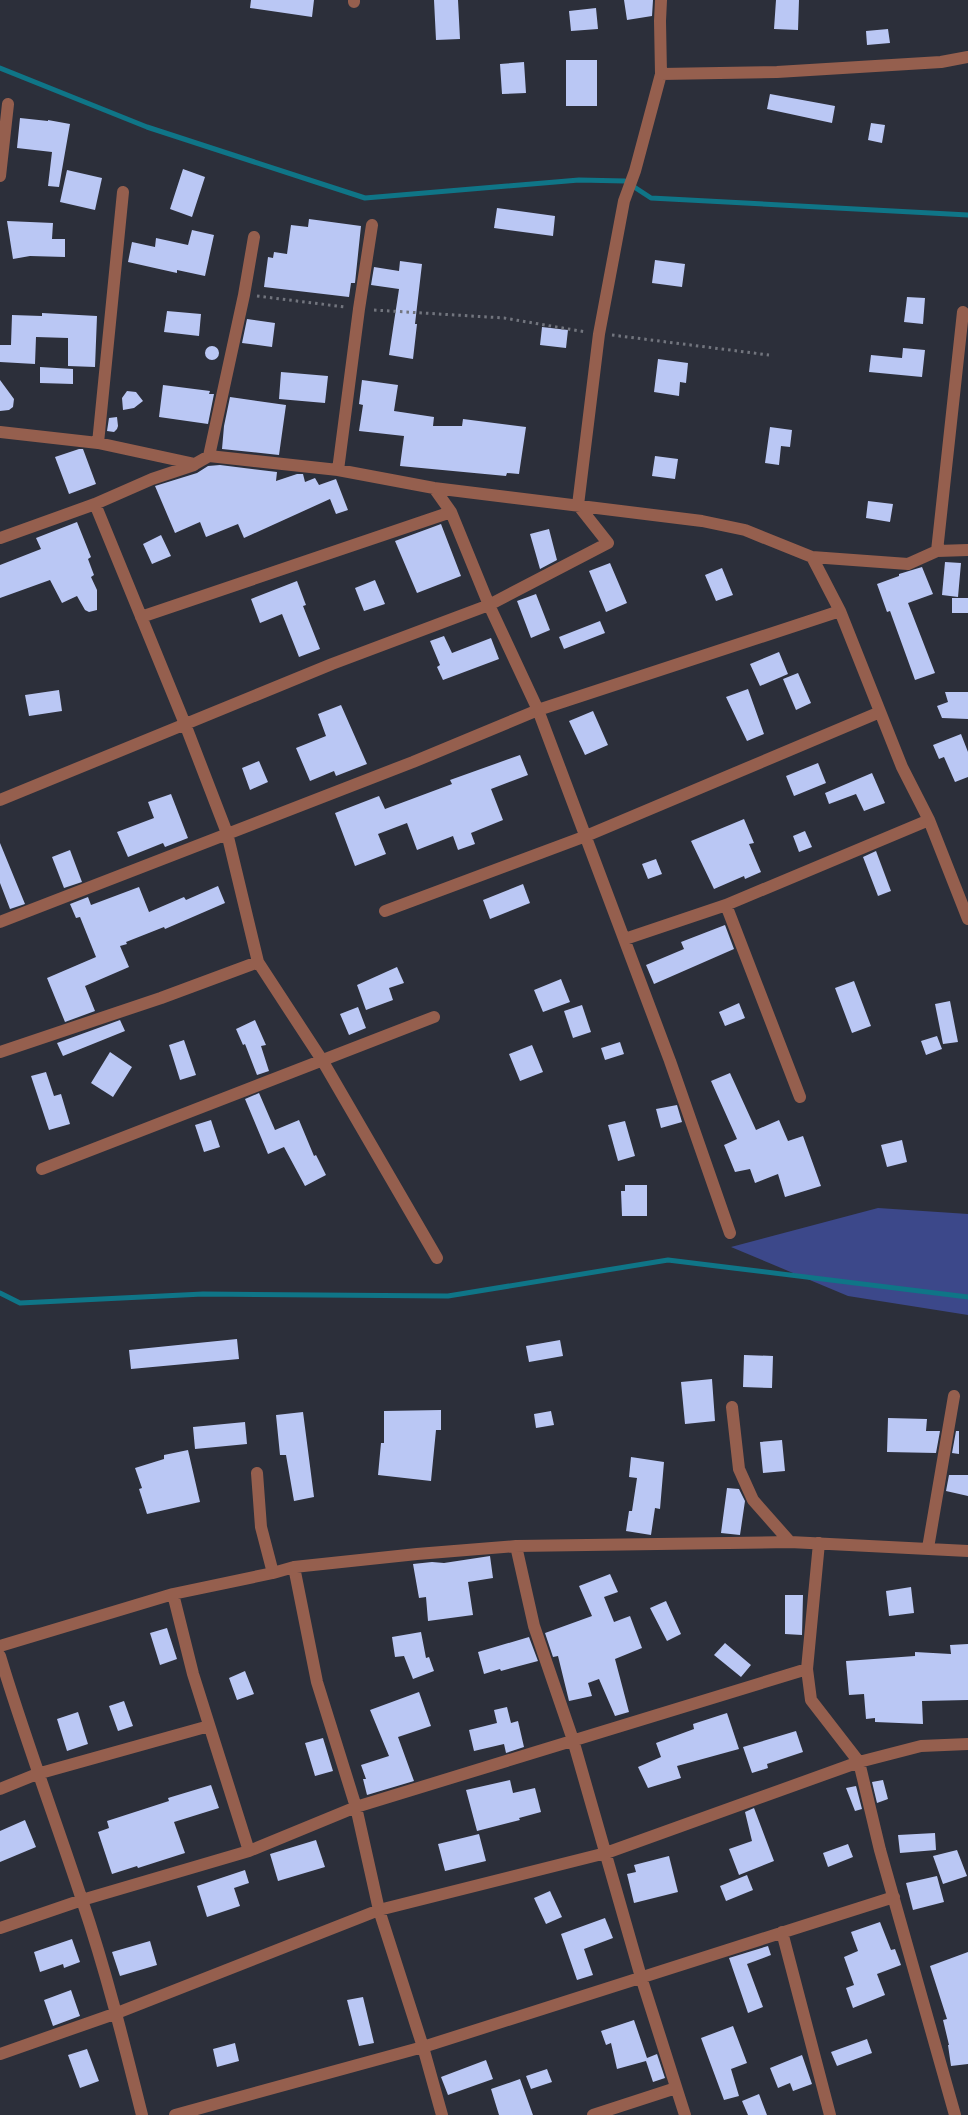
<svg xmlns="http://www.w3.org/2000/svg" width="968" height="2115" font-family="'Titillium Web',sans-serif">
	<rect width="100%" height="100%" fill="#2c2f3a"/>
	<path fill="#3c488a" d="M878,1208l90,6v101l-120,-19 -117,-49z"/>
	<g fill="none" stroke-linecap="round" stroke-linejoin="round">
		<path stroke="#0f7587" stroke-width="5" d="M0,68l147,59 218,71 214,-18 46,1 26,17 317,17
			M0,1293l20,10 183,-9 245,2 220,-36 300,37"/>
	</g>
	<path fill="#bac7f4" d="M251,0h63l-2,17 -62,-9z
		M434,0h24l2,39 -24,1z
		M624,0h29l-1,16 -25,4z
		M776,0h23l-1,30 -24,-1z
		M596,8l2,21 -27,2 -2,-20z
		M888,29l2,14 -23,2 -1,-14z
		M566,60h31v46h-31z
		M524,62l2,31 -24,1 -2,-30z
		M770,94l65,12 -3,17 -65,-14z
		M20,118l28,3v-1l22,4 -11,63 -11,-1 4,-34 -35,-4z
		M871,123l14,2 -3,18 -14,-3z
		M183,169l22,8 -13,40 -22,-8z
		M67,170l35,8 -7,32 -35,-8z
		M497,208l58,8 -2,20 -59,-8z
		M309,219l52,7 -6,57h-4l-2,14 -85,-10 4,-30 5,1 1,-6 13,2 4,-29 17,2z
		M7,221l46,2 -1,16h13v18l-35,-1 -17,3z
		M192,230l22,5 -9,41 -28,-6v3l-49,-11 4,-20 23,5 1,-9 32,7z
		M655,260l30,4 -3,23 -30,-4z
		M400,261l22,3 -7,60h2l-4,35 -24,-4 10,-66 -28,-4 3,-18 25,4z
		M907,297l18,1 -2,26 -19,-2z
		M167,311l34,3 -2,22 -35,-4z
		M42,313l55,3 -2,51 -27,-1v-28l-32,-1 -1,27 -35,-2v-17h11l1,-30 30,1z
		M247,319l28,4 -3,24 -30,-4z
		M542,327l26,3 -2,18 -26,-3z
		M205 353a7 7 0 1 1 14 0a7 7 0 1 1-14 0Z
		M903,348l22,2 -3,27 -53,-5 2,-17 31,3z
		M658,359l30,4 -2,20 -6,-1 -1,14 -25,-4z
		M40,367l33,2v15l-33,-1z
		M281,372l47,4 -3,27 -46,-4z
		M0,380l14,19 -1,8 -4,3 -9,1z
		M362,380l36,5 -4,26 40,6 -1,9h29l1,-7 63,8 -7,47 -12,-1 -1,3 -106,-10 4,-30 -45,-5 4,-26 -4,-1z
		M163,385l47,6 -1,3h5l-6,30 -49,-7z
		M127,391l9,1 7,9 -9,7 -11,2 -1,-12z
		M230,397l56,8 -7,50 -57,-6 2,-23z
		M117,417l1,9 -1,3 -3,3 -7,-1 2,-13z
		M770,427l22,3 -2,17 -9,-1 -2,19 -14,-2z
		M79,449h4l13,35 -27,10 -14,-37z
		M655,456l23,3 -3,20 -23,-3z
		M220,465l57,7 -1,9 21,-7h6l2,8 10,-4 4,7 17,-6 12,31 -12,4 -6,-15 -86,39 -6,-14 -32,13 -6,-15 -25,11 -20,-47 42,-13 11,-7z
		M868,501l25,3 -3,18 -24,-4z
		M77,522l14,35 -3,2 6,16 -3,2 6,13v20l-8,2 -4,-2 -8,-14 -15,7 -12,-23 -50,18v-33l41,-16 -5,-11z
		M441,524l20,52 -44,17 -22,-52z
		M549,529l8,31 -17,9 -10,-35z
		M161,535l10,21 -19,8 -9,-20z
		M945,562l16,1 -3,34 -16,-2z
		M610,563l17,40 -21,9 -17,-41z
		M922,567l11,27 -25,9 27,70 -20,7 -25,-69 -3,1 -10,-28 22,-8v-2z
		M722,568l11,27 -17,6 -11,-26z
		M375,580l10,24 -21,7 -9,-23z
		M297,581l9,24 -3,1 17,43 -21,8 -17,-43 -22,9 -9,-24z
		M536,594l14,36 -19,8 -14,-37z
		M952,598h16v15h-16z
		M600,621l5,12 -41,16 -5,-12z
		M444,636l8,17 39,-15 8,21 -56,21 -6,-13 3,-2 -10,-24z
		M779,652l9,22 -28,12 -10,-22z
		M798,673l13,30 -15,7 -13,-31z
		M748,689l16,45 -17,7 -21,-44z
		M59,690l3,21 -33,5 -4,-21z
		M945,692h23v27l-26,-1 -5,-12 11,-4z
		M341,705l26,59 -31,12 -2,-5 -24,10 -14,-33 30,-12 -8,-22z
		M593,711l15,34 -23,10 -16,-34z
		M961,734l7,18v25l-13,5 -11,-25 -5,2 -6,-14z
		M520,755l8,20 -37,14 12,31 -32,13 4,11 -17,6 -5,-14 -36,14 -10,-27 -29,11 8,20 -31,12 -20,-53 44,-17 6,13 67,-25 -2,-4z
		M259,761l9,21 -18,8 -8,-22z
		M818,763l8,20 -32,13 -8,-20z
		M872,773l13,30 -21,8 -8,-17 -27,10 -4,-11z
		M171,794l17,44 -23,9 -2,-4 -35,14 -11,-25 37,-14 -6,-16z
		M744,819l10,24 -5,1 12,28 -16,7 -1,-3 -30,13 -23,-48z
		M805,831l7,16 -13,5 -6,-16z
		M0,843l25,61 -15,5 -10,-26z
		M70,850l12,32 -18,6 -12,-31z
		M876,851l15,40 -13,5 -15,-39z
		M656,859l6,15 -14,5 -6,-15z
		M523,884l7,19 -40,16 -7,-19z
		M218,886l7,17 -60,26 -1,-2 -38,15 1,2 -7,2 9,21 -44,19 10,25 -30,11 -18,-44 49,-21 -16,-40 -4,1 -6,-14 18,-7 3,8 48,-18 10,25 35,-15 2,3z
		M725,925l9,24 -80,35 -8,-19 38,-16 -3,-7z
		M397,967l7,16 -15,5 4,12 -27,10 -9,-25z
		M561,979l9,23 -27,10 -9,-22z
		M854,981l17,45 -19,7 -17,-45z
		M950,1001l8,41 -15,2 -8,-40z
		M739,1003l6,15 -20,8 -6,-14z
		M582,1005l9,27 -18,6 -9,-27z
		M358,1007l8,21 -17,7 -9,-21z
		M120,1020l5,11 -62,25 -6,-13z
		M255,1020l11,25 -5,1 8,25 -12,4 -12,-31 -2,1 -7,-16z
		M937,1036l5,13 -16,6 -5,-14z
		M184,1040l12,35 -16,5 -11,-35z
		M620,1042l4,12 -19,6 -4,-12z
		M532,1045l11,27 -23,9 -11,-27z
		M110,1052l22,15 -19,30 -22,-14z
		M46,1072l8,24 7,-2 9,30 -21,6 -18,-54z
		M730,1073l26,57 23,-10 9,21 15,-5 18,50 -36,11 -7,-23 -23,9 -5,-14 -15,3 -11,-27 13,-6 -26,-58z
		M259,1093l16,37 24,-10 15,36 2,-1 10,20 -21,11 -21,-39 -16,7 -23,-55z
		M677,1105l5,17 -21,6 -5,-19z
		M211,1120l9,27 -16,5 -9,-27z
		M625,1121l10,35 -17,5 -10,-36z
		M902,1140l5,22 -20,5 -6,-22z
		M625,1185h22v31h-25l-1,-25h4z
		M237,1339l2,20 -108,10 -2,-19z
		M560,1340l3,16 -34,6 -3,-16z
		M744,1355l29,1 -1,32 -29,-1z
		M712,1379l3,42 -30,3 -4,-42z
		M441,1410v20h-5l-5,51 -53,-6 3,-32h3v-32z
		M551,1411l3,14 -18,3 -2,-14z
		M303,1412l11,85 -20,4 -8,-46h-6l-4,-40z
		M888,1418l39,1 -1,12h14l-4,22 -49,-1z
		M245,1422l2,22 -52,5 -2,-22z
		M956,1431h3v23l-7,-1z
		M782,1440l3,31 -22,2 -3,-31z
		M188,1450l12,52 -53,12 -8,-25 3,-1 -7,-20 29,-9v-4z
		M631,1457l33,5 -4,47 -5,-1 -4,27 -25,-4 3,-20h3l5,-33 -8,-1z
		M949,1475h19v21l-22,-5z
		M727,1488l12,1 6,12 -5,34 -19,-2z
		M490,1556l3,22 -25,4 5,33 -45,6 -2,-24 -7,1 -6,-34 19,-2 12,1z
		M610,1574l8,18 -14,5 10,25 16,-6 12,32 -27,11 14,53 -14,4 -16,-37 -11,4 4,13 -23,5 -11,-45 -5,1 -8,-24 47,-17 -13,-30z
		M911,1587l3,26 -25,3 -3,-25z
		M785,1595h18l-1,40 -17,-1z
		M666,1601l15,33 -14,7 -17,-33z
		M167,1628l10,31 -17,6 -10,-32z
		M421,1632l5,26 3,-1 5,14 -21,8 -9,-23 -9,1 -3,-20z
		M529,1637l9,24 -37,10 -1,-2 -16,5 -6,-22z
		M725,1643l26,22 -10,12 -27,-22z
		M968,1644v56l-46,1 1,23 -48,-2v-4l-9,1 -2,-25 -15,1 -3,-34 69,-5v-4l36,2 -1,-9z
		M245,1671l9,23 -17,6 -8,-22z
		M419,1692l12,34 -33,11 16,44 -47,14 -4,-16h3l-5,-14 28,-9 -19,-46z
		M124,1701l9,25 -15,5 -9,-25z
		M507,1707l4,16 7,-2 6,26 -18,6 -2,-9 -30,7 -5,-21 28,-7 -3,-13z
		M78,1712l10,32 -21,7 -10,-32z
		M727,1713l12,36 -62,17 4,12 -33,10 -10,-21 23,-10 -5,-14 38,-14 -1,-5z
		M796,1731l7,21 -36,12 1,4 -16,5 -9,-26z
		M323,1738l10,33 -18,5 -10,-33z
		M510,1780l3,13 22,-5 6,24 -22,6 1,2 -43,11 -11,-41z
		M883,1780l5,19 -11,4 -5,-21z
		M211,1785l8,23 -45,14 11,31 -47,15 -1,-2 -25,8 -14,-42 11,-4 -2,-7 62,-20 -1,-3z
		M856,1786l6,23 -7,2 -9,-23z
		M754,1808l20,53 -35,14 -10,-26 23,-8 -7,-29z
		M25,1820l11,27 -36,15v-31z
		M935,1833l1,17 -36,3 -2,-18z
		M479,1834l7,27 -41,10 -7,-27z
		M316,1840l9,27 -47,14 -8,-27z
		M848,1844l5,13 -25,10 -5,-14z
		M957,1850l10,26 -24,8 -10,-28z
		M669,1856l9,36 -44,11 -7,-29 9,-2 -2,-7z
		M245,1870l4,13 -15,5 6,18 -33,11 -10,-31z
		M747,1875l6,15 -27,11 -6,-15z
		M937,1876l7,26 -31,8 -7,-27z
		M550,1891l12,26 -16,7 -12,-26z
		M605,1918l8,20 -29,11 9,26 -16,5 -16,-46z
		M880,1922l11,28 4,-1 6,16 -24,9 8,21 -32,13 -7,-20 8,-3 -10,-28 14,-6 -7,-19z
		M72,1939l8,23 -16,6 -1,-4 -23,8 -6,-20z
		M150,1941l7,24 -37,11 -8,-24z
		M768,1946l3,9 -24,9 16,43 -15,6 -19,-55z
		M968,1952v112l-17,2 -3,-21h1l-6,-25 4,-1 -17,-53z
		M71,1990l9,26 -27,10 -9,-26z
		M363,1997l11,46 -15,3 -12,-46z
		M634,2020l13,38 10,-4 8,24 -12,4 -7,-21 -29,8 -6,-26 -5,2 -5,-14z
		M733,2026l14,37 -16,6 8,27 -15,4 -23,-62z
		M867,2039l5,14 -35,13 -6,-14z
		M235,2043l4,18 -22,6 -4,-18z
		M87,2049l12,32 -19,7 -12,-33z
		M802,2055l10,29 -19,7 -3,-8 -12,5 -8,-20z
		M486,2060l7,19 -45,16 -7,-18z
		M547,2069l5,13 -21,7 -5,-13z
		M520,2079l13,36h-34l-8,-26z
		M759,2094l8,21h-19l-6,-14z"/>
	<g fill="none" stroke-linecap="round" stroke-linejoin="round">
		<path stroke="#72757e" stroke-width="3" stroke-dasharray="2.5 4" stroke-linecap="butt" d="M257,296l88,11
			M374,310l130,8 82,14
			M612,335l157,20"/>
		<path stroke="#955f4e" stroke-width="12" d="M354,2v-2
			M661,74l116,-2 164,-10 27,-5
			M0,176l8,-72
			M0,432l98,11 97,21 14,-8 129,14 96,18 268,33 43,9 67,27 96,7 29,-13 31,-1
			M98,443l25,-251
			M209,456l35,-161 10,-58
			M338,470l21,-161 13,-84
			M434,488l17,24 38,93 49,105 132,351 60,172
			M95,504l90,220 42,109 31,129 64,98 115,198
			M0,538l95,-34 57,-25 42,-14
			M937,551l26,-239
			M812,557l28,54 62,156 27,53 39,99
			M141,617l310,-105
			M0,800l332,-136 157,-59 119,-62 -30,-38 21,-171 25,-133 11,-30 26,-97 -1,-53 1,-21
			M726,905l74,192
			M385,911l201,-75 294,-124
			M0,922l413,-160 125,-52 302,-99
			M625,939l101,-34 203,-85
			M0,1052l161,-54 97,-36
			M42,1169l392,-152
			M732,1407l7,62 14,31 37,42
			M257,1473l4,54 12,46
			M819,1543l-12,126 4,31 48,62 21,88 75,265
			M516,1546l18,80 39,114 68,237 44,138
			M928,1548l26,-152
			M294,1567l23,115 39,125 23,103 44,137 19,68
			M173,1594l20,80 56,177
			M0,1646l173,-52 100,-21 21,-6 123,-13 99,-8 274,-4 178,9
			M0,1656c25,83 55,162 82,244 24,71 42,143 60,215
			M0,1789l37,-15 172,-48
			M0,1928l82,-28 167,-49 107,-44 451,-138
			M782,1932l48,183
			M0,2054l117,-41 262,-103 227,-57 253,-91 62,-16 47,-2
			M175,2115l248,-68 471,-150
			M593,2115l83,-27"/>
	</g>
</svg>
